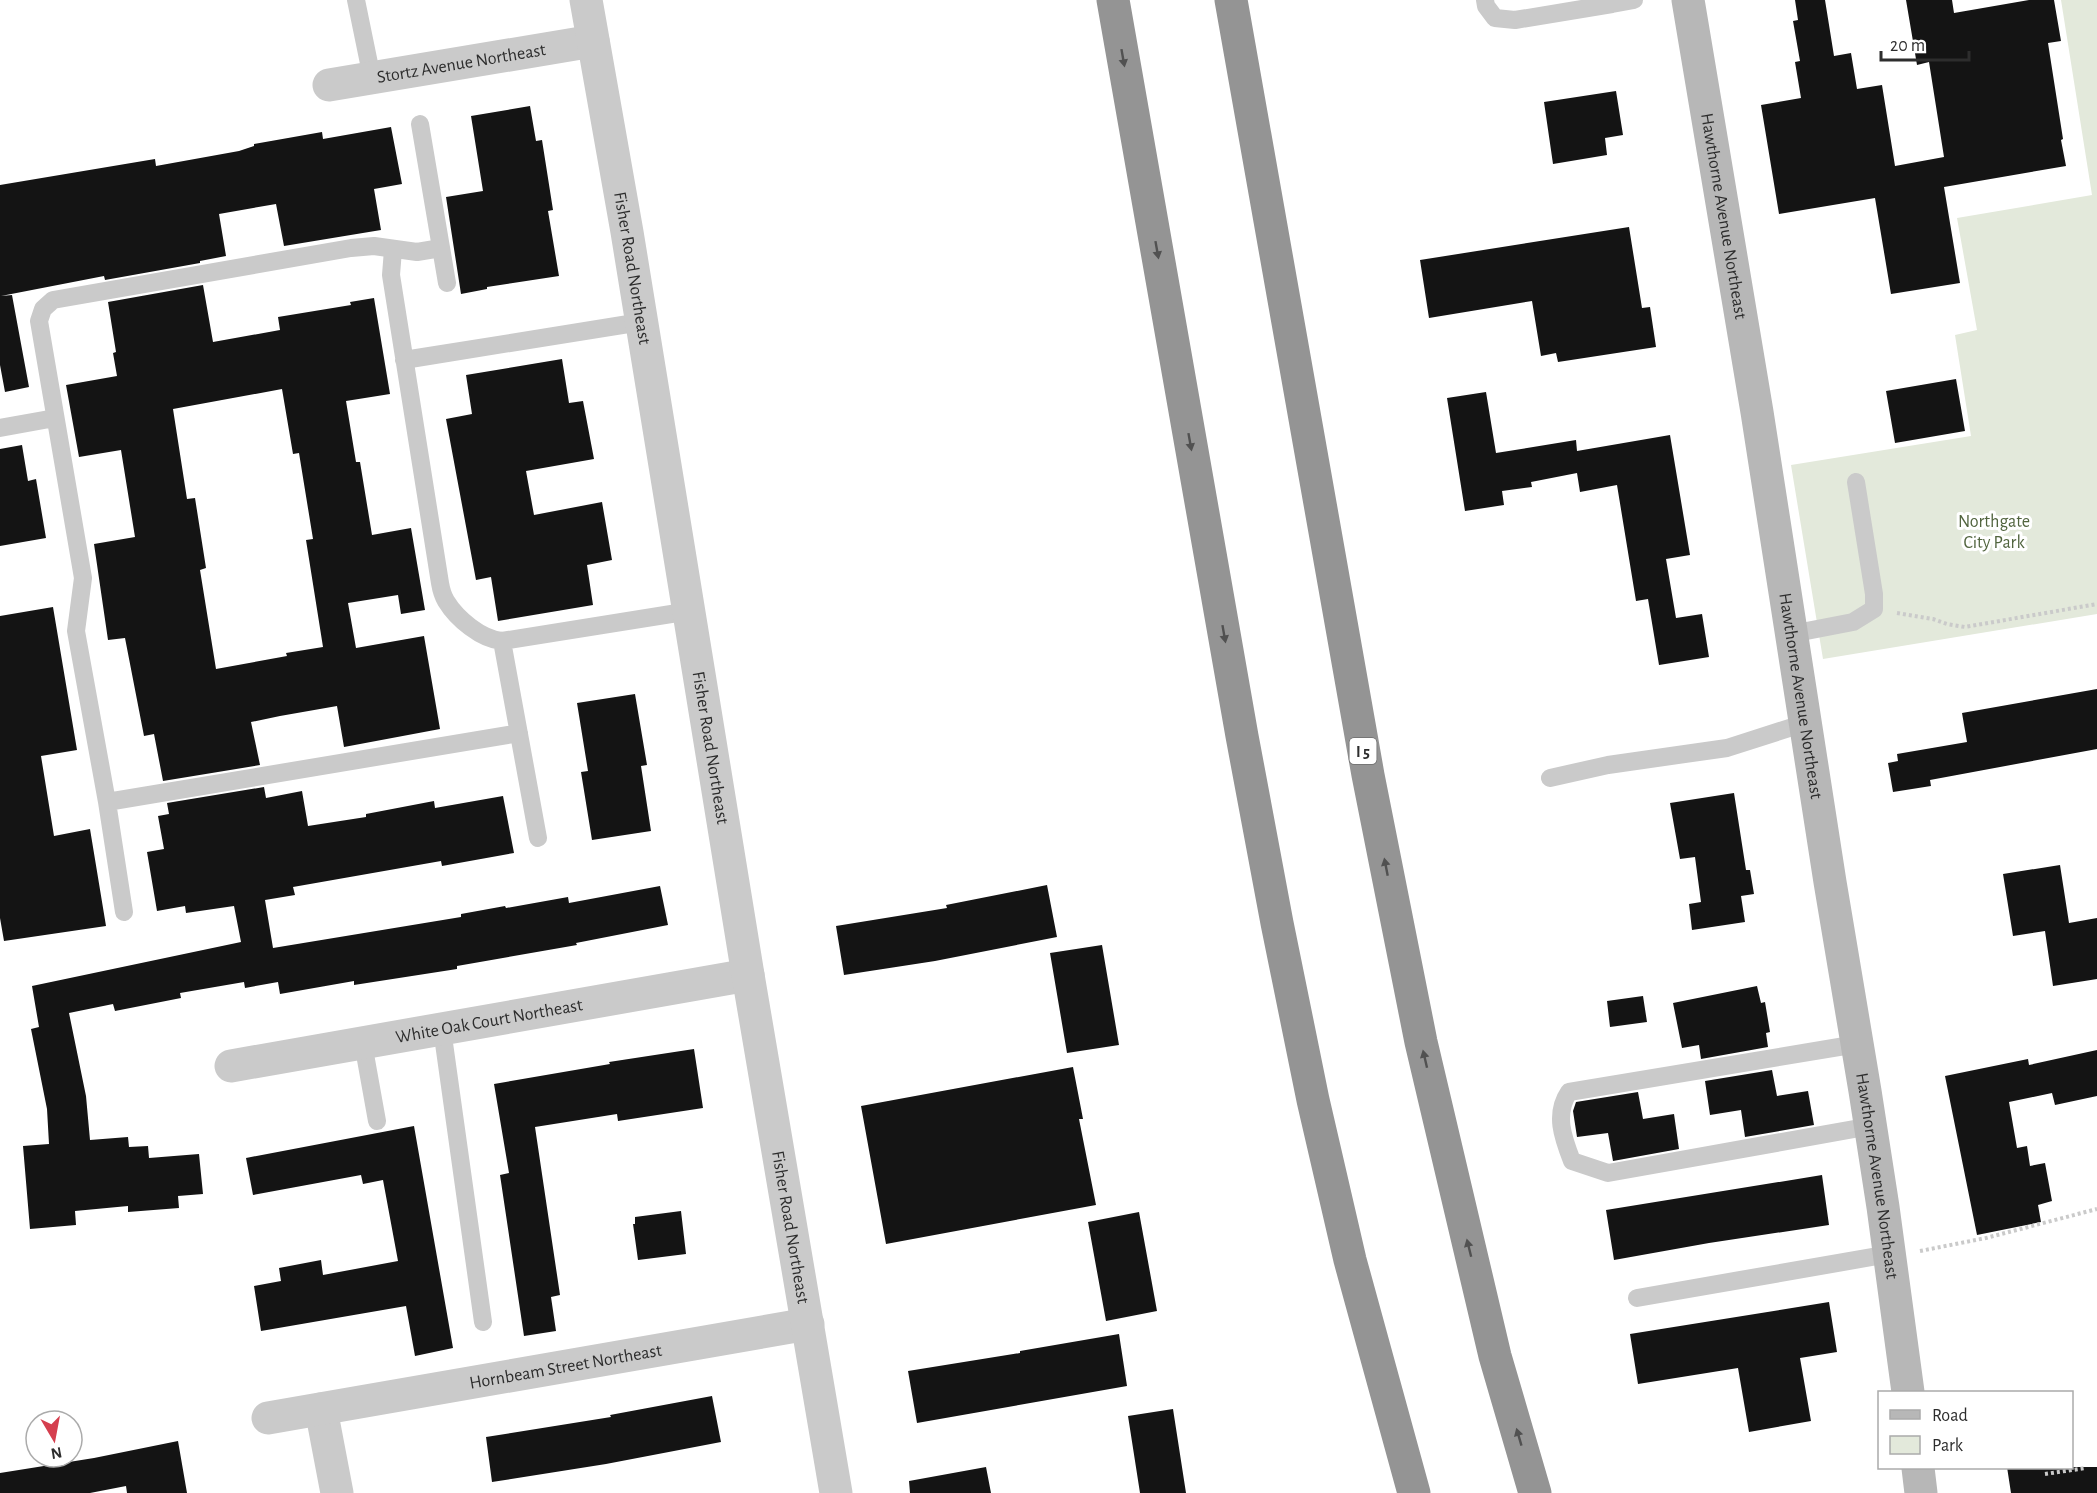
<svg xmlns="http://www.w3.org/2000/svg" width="2097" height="1493" font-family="'Alegreya Sans',sans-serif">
	<rect width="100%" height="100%" fill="#fff"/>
	<path fill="#e3e9db" d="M2061,0h36v614l-274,45 -32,-194 180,-29 -16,-101 22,-5 -20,-112 135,-23z"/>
	<path fill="#141414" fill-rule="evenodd" d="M1795,0h30l9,56 17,-3 6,36 25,-4 13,81 49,-9 -15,-95 -12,3 -11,-65h46l2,13 75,-13h25l7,41 -13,2 15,96 -2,1 5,26 -122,21 16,96 -69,11 -16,-96 -96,16 -18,-109 40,-7 -6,-36 5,-1 -7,-40 5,-1z
		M1616,91l7,44 -18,3 2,17 -54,9 -9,-62z
		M530,106l6,35 6,-1 11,70 -5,1 11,65 -72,11v2l-26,5 -15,-97 37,-6 -12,-75z
		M391,127l11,57 -28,5 7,41 -97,16 -8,-42 -57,10 7,42 -26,5v2l-95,17 -1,-4 -103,20 11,-1 17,92 -24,5 -5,-27v-180l155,-26 1,7 83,-15 15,-5v-2l68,-12 1,7z
		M1629,227l13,81 8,-1 6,40 -98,15 -2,-9 -15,3 -9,-55 -103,17 -9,-58z
		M203,285l10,57 67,-12 -2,-13 73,-12 -1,-3 24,-4 16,96 -44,7 10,61h4l12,73 39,-7 14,82 -24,4 -3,-19 -50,8 8,45 68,-12 16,93 -96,18 -7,-41 -57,10 -29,6 9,43 -97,16 -9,-47 -10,2 -19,-98 -17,2 -14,-96 41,-7 -14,-87 -42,7 -13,-72 51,-9 -4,-23 3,-1 -8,-50zM282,389l11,65 6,-1 14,86 -7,1 17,107 -37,6 1,3 -71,13 -16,-99 6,-2 -11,-70 -8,1 -14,-90z
		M562,359l7,44 14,-2 11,58 -68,12 8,44 68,-13 10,58 -25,5 6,40 -95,16 -7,-44 -15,3 -30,-161 26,-5 -6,-39z
		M1956,379l9,52 -70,12 -9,-52z
		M1486,392l10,61 80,-13 1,11 93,-16 20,120 -24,4 10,59 26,-4 7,43 -50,8 -11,-66 -12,2 -19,-116 -37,7 -3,-19 -46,9 1,5 -30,4 2,14 -39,6 -18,-113z
		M22,445l6,36 8,-2 10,59 -46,8v-97z
		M53,607l24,143 -36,6 13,80 36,-7 16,97 -102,15 -4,-23v-302z
		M2097,689v60l-167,31 1,6 -38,6 -5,-29 10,-2 -1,-7 70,-12 -5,-29z
		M635,694l12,71 -6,1 10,65 -59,9 -11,-68 7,-1 -11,-68z
		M264,787l2,11 36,-7 6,35 58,-9v-3l68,-13 1,7 68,-12 11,57 -72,13 -1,-5 -148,26 2,8 -30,5 8,48 188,-31v-3l44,-8 1,2 62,-11 1,6 91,-17 8,39 -92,18 1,2 -120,21v3l-103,16v-4l-74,13 -2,-12 -33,6 -1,-6 -64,11 1,5 -66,13 -2,-7 -44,9 17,83 4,44 38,-3 1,10 19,-1 1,12 50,-4 4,40 -25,2 1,12 -51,4v-6l-53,5 1,14 -46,4 -7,-83 26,-2 -2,-35 -16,-80 8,-2 -7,-41 209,-44 -7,-36 -48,7 -1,-7 -28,5 -10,-59 17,-3 -6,-33 11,-2 -2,-11z
		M1734,793l12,77h4l4,24 -13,2 4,26 -53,8 -3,-26 12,-2 -6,-45 -15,2 -10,-56z
		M2060,865l9,58 28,-5v61l-44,7 -8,-55 -32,5 -10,-62z
		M1047,885l10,52 -122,24 -91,14 -8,-49 111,-18 -1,-3z
		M1102,945l17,100 -52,8 -17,-100z
		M1757,986l4,17 4,-1 5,30 -4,1 2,14 -67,12 -2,-14 -17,3 -9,-45z
		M1643,996l4,26 -37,5 -3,-26z
		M694,1049l9,59 -85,13 -1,-7 -82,13 25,168 -9,2 5,34 -32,5 -24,-161 9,-2 -15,-89 116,-20 -1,-2z
		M2097,1050v46l-42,9 -3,-12 -43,9 8,46 10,-2 3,20 15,-3 7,38 -14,4 3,17 -64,13 -32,-159 83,-17 1,6z
		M1073,1067l10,52h-4l17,86 -210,39 -25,-138z
		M1772,1070l5,26 31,-5 6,34 -69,12 -4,-27 -31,5 -5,-34z
		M1638,1092l5,27 31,-5 5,35 -66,12 -5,-28 -31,4 -4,-26 3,-9z
		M414,1126l39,222 -38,8 -9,-50 -145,25 -7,-45 27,-5 -2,-13 42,-8 2,15 75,-14 -15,-81 -20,4 -2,-9 -108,20 -7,-37z
		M1822,1175l7,50 -120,18 -95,17 -8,-50z
		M681,1211l5,43 -48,6 -5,-36h2v-7z
		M1139,1212l18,99 -51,10 -18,-99z
		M1829,1302l8,50 -37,6 11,63 -62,11 -11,-64 -100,16 -8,-50z
		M1119,1334l8,52 -210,37 -9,-52 112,-18v-2z
		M712,1396l9,46 -115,22 -114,18 -6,-45 125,-20 -1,-2z
		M1173,1409l13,84h-46l-12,-77z
		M178,1441l9,52h-60l-1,-7 -36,7h-90v-20l94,-15z
		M986,1467l5,26h-81l-1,-12z
		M2007,1467h90v26h-86z"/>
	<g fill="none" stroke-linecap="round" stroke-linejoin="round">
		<path stroke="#cacaca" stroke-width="4" stroke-dasharray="3 3" stroke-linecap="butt" d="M1897,613l36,6 14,5 18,3 132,-23
			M1920,1251l66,-13 111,-29
			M2045,1474l41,-6"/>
		<path stroke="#cacaca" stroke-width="18" d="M356,0l16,78
			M1485,0l1,6 9,12 20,2 97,-16
			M1611,0l1,4 22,-4
			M420,124l27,159
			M393,250l-2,25 49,308c1,6 3,13 6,18 11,18 35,38 56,40l188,-30
			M404,360l237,-38
			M0,428l55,-10
			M1791,634l62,-12 21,-13v-15l-18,-112
			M502,641l36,197
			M1550,778l58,-13 119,-17 78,-25
			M107,802l412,-69
			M124,912l-17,-110 -31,-171 7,-53 -44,-257 4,-12 10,-9 298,-52 23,-2 43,6 24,-4
			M442,1029l41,293
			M363,1043l14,78
			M1857,1044l-288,48c-15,22 -6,46 3,69l36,12 263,-47
			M1637,1298l252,-44"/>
		<g stroke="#cacaca" stroke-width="33">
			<path id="s1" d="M329,85l264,-44"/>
			<path id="s2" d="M231,1066l517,-91"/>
			<path d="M321,1409l16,84"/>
			<path id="s3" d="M268,1418l540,-94"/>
		</g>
		<path stroke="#cacaca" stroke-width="33" id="s4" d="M586,0l41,232 121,743 88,518"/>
		<g stroke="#b7b7b7" stroke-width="33">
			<path id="s5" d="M1688,0l69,412 73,470 35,209 18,116 25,185"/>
			<path d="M1918,1468l3,25"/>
		</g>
		<path stroke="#949494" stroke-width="33" d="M1113,0l129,736 35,187 36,177 37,160 64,233
			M1231,0l137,775 53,267 74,314 40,137"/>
	</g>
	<defs><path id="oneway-solid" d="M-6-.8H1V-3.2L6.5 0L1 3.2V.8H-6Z" transform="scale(1.5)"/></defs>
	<g fill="#515151">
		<use href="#oneway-solid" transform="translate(1123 58) rotate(80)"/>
		<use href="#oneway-solid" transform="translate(1157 250) rotate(80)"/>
		<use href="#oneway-solid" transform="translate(1190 442) rotate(80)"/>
		<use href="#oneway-solid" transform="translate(1224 634) rotate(80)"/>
		<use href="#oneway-solid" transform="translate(1386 867) rotate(-101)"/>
		<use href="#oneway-solid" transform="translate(1425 1059) rotate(-103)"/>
		<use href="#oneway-solid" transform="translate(1469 1248) rotate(-104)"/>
		<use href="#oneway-solid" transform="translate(1519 1437) rotate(-106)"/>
	</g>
	<g text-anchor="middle" stroke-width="6" stroke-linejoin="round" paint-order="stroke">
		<rect fill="#fff" stroke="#6c6c6c" stroke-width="1.5" x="1349.5" y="738" width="27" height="26" rx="4.5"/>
		<g font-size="16" font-weight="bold" fill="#2d2d2d">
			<text x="1363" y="757">I 5</text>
		</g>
		<g font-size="18" fill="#2d2d2d" stroke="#fff">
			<text dy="6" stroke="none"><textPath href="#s1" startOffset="134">Stortz Avenue Northeast</textPath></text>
			<text dy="6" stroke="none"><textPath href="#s5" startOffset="219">Hawthorne Avenue Northeast</textPath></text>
			<text dy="6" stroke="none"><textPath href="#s4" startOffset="272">Fisher Road Northeast</textPath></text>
			<text dy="6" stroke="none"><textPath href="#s5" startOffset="705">Hawthorne Avenue Northeast</textPath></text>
			<text dy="6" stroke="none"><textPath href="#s4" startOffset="758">Fisher Road Northeast</textPath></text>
			<text dy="6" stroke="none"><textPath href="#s2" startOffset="262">White Oak Court Northeast</textPath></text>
			<text dy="6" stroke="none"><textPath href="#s5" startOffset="1191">Hawthorne Avenue Northeast</textPath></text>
			<text dy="6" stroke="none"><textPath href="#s4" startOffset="1244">Fisher Road Northeast</textPath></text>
			<text dy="6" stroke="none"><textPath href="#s3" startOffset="302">Hornbeam Street Northeast</textPath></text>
		</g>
		<g font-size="18" fill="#51643e" stroke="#fff">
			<text x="1994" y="527">Northgate<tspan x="1994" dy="21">City Park</tspan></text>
		</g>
	</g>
	<rect x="1878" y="1391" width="195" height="78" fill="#ffffff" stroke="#ababab" stroke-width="1.5"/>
	<rect x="1890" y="1410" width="30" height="9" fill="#b7b7b7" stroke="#ababab" stroke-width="1.5"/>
	<text x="1932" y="1421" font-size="18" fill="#2d2d2d">Road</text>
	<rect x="1890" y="1436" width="30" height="18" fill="#e3e9db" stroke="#ababab" stroke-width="1.5"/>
	<text x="1932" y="1451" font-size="18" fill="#2d2d2d">Park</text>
	<g transform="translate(54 1439) rotate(170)"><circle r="28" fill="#ffffff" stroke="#ababab" stroke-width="1.5"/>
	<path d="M0-4.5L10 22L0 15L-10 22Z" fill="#d53e4e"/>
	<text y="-9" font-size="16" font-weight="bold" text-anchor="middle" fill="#2d2d2d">N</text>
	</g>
	<path d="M1881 51v9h88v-9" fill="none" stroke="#2d2d2d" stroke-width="3"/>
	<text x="1890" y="51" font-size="18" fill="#2d2d2d" stroke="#ffffff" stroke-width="4.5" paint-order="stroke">20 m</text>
</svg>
